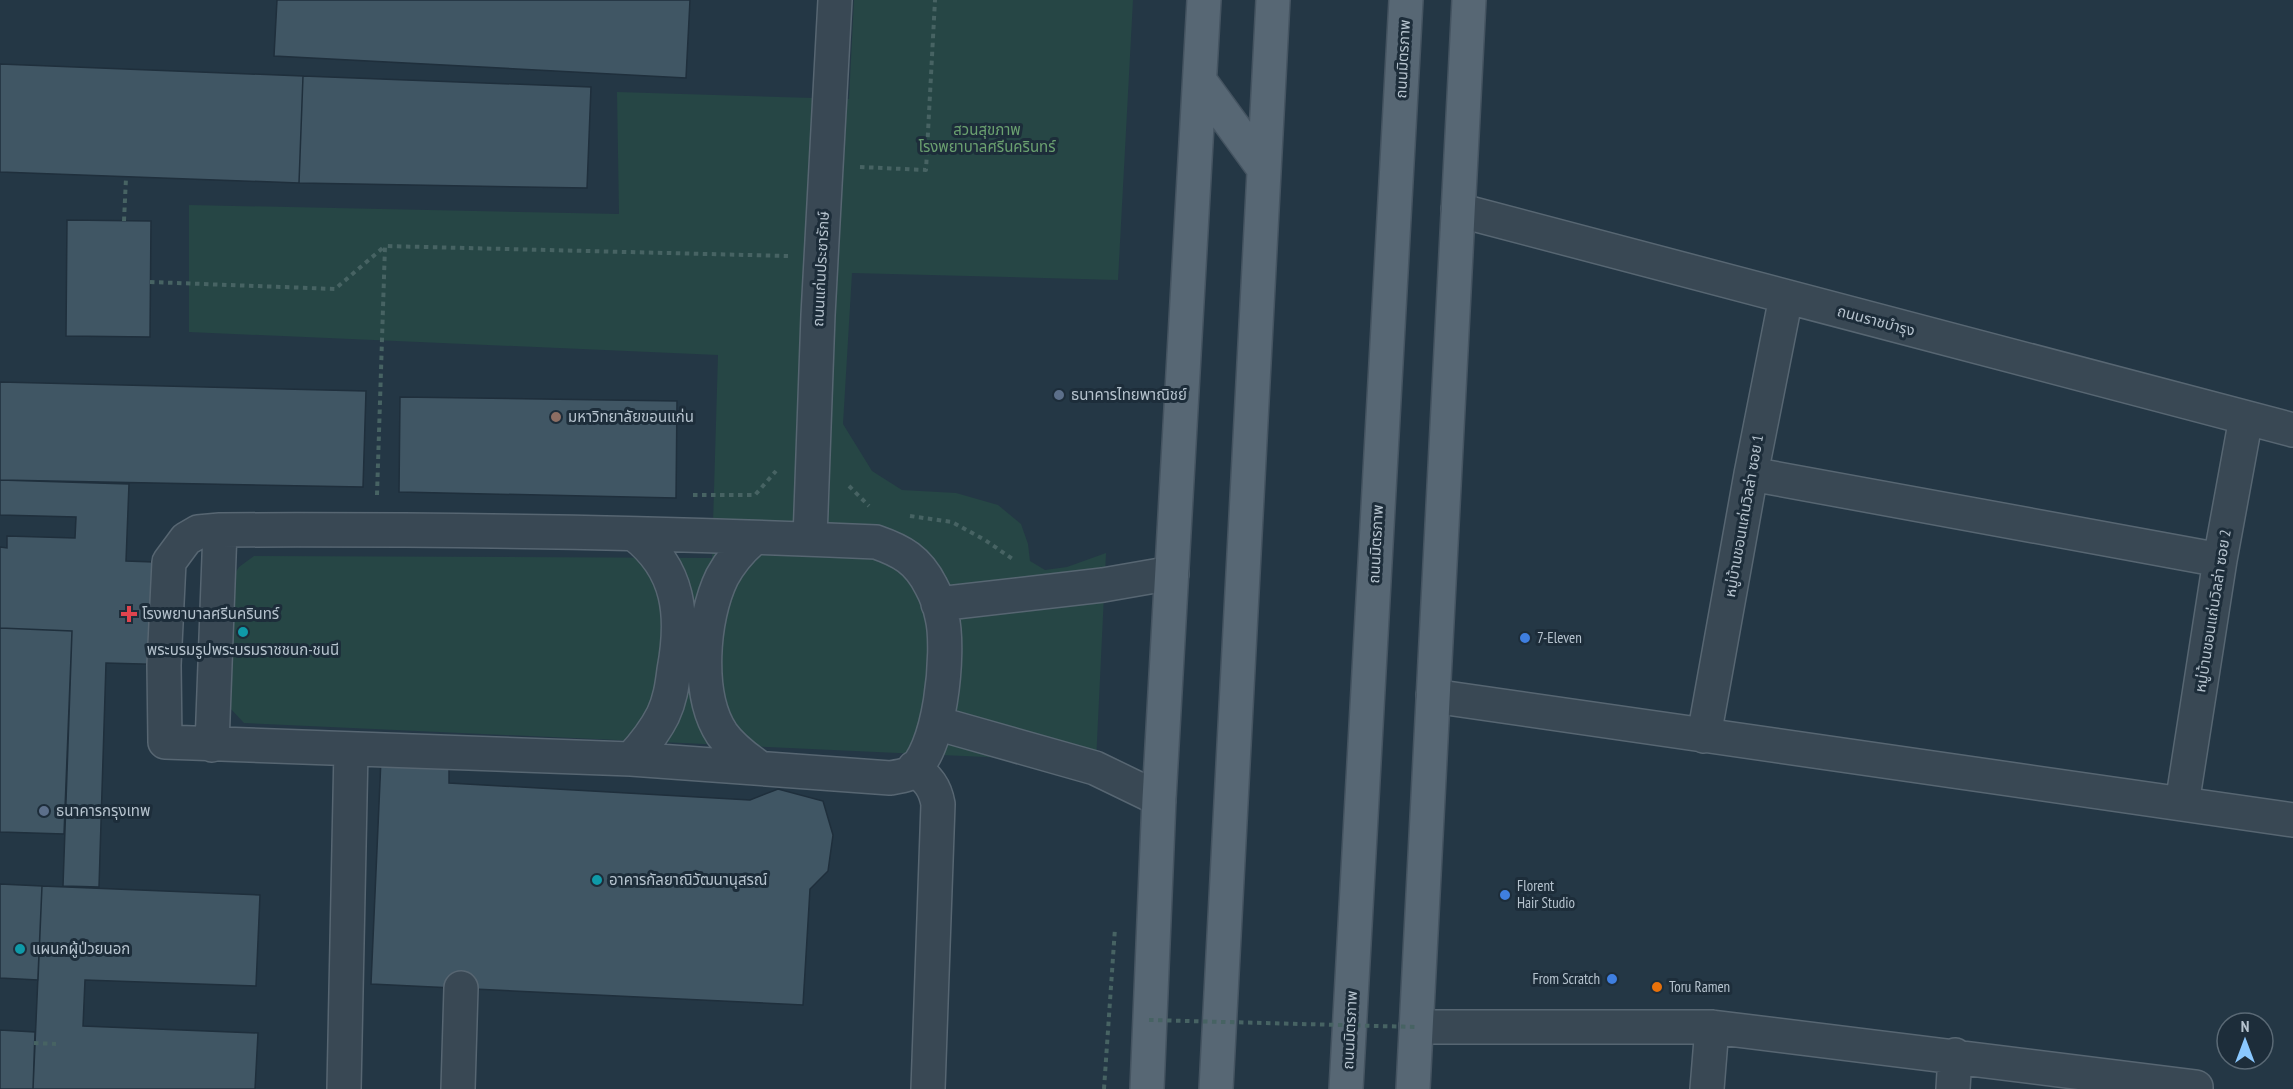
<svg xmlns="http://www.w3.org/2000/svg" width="2293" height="1089" font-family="'PT Sans Narrow','Noto Sans Thai',sans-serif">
	<rect width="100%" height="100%" fill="#243745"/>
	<path fill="#264645" d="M854,0h279l-15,280 -266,-7 -9,151 29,47 30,19 54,3 42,12 23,19 7,20 2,17 15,9 22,-3 39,-14 -10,209 -852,-39 -14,-15 -3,-122 12,-19 15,-11 458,2 6,-203 -529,-23v-127l430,9 -2,-122 232,7z"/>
	<path fill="#405664" stroke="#1f2f3c" stroke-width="1.5" d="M277,0h413l-4,78 -412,-22z
		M0,64l303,12 -4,107 -299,-11z
		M303,76l288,11 -4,101 -288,-5z
		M67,220l84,1 -1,116 -84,-1z
		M0,382l366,9 -3,96 -363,-7z
		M400,397l277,4 -1,97 -277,-6z
		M0,480l129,4 -3,77 57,2 -4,102 -73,-2 -7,224 -36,-1 9,-255 -72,-3v-81l7,1v-12l68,2 1,-21 -76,-2z
		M0,628l72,3 -8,203 -64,-2z
		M381,759l68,3v21l301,17 28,-11 45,12 10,34 -5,36 -18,18 -7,116 -432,-21z
		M0,884l42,2 -4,94 -38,-2z
		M42,886l218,9 -4,91 -171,-6 -2,46 175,7 -3,56h-222z
		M0,1030l35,2 -2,57h-33z"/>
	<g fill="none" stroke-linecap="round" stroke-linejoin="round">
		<defs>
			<path id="minor" d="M1458,210l835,220
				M1751,474l469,86
				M220,530c219,-1 438,2 656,12 26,9 42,18 55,44 5,9 9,21 11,31 8,32 -1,140 -34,157 -5,2 -12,3 -18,4l-259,-19 -466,-17 -1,-77 5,-103 17,-23 12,-7z
				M754,538c-13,11 -24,24 -32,39 -20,41 -26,118 0,157 10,14 25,25 38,34
				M810,539l8,-224 17,-315
				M938,604l165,-19 69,-12
				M1433,696l860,124
				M936,723l159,45 64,31
				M1704,736l47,-262 35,-177
				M212,745l8,-215
				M631,759c13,-14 24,-28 32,-44 7,-15 9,-29 11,-45 10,-54 6,-101 -40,-136
				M914,768c14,11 21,19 24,36l-10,285
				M2182,804l38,-244 26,-142
				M1416,1027h296l484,60v2
				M344,1089l7,-340
				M458,1089l3,-101
				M1707,1089l5,-62
				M1953,1089l2,-34"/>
			<path id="major" d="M1200,81l64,88
				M1147,1089l12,-290 45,-799
				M1216,1089l57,-1089
				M1346,1089l60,-1089
				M1413,1089l56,-1089"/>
		</defs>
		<use href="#minor" stroke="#576672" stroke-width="36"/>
		<use href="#major" stroke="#455461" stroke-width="36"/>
		<path stroke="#476363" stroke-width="4" stroke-dasharray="4.5 4.5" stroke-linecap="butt" d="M860,167l66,3 9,-170
			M124,221l2,-43
			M150,282l185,7 50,-43
			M849,486l20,20
			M377,495l8,-249 403,10
			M693,495h62l21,-24
			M910,516l42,6 33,18 29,20
			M34,1043l22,1
			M1104,1089l11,-161"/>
		<use href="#minor" stroke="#394854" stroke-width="33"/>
		<use href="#major" stroke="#576774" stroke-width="33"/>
		<path stroke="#476363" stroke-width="4" stroke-dasharray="4.5 4.5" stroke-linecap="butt" d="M1149,1020l267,7"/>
	</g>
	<g fill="#5c6f8a" stroke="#1d2d3a" stroke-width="2">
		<circle cx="1059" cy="395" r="6"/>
		<circle cx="44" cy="811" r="6"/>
	</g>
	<circle fill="#8d6e63" stroke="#1d2d3a" stroke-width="2" cx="556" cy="417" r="6"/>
	<path fill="#e0444e" stroke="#1d2d3a" stroke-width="2" d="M126 605h6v6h6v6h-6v6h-6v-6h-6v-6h6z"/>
	<g fill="#0f9aa8" stroke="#1d2d3a" stroke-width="2">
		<circle cx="243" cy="632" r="6"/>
		<circle cx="597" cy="880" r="6"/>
		<circle cx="20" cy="949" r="6"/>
	</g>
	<g fill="#3f7fe0" stroke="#1d2d3a" stroke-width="2">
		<circle cx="1525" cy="638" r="6"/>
		<circle cx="1505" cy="895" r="6"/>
		<circle cx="1612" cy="979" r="6"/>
	</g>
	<circle fill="#e8710a" stroke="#1d2d3a" stroke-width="2" cx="1657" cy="987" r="6"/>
	<g text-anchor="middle" stroke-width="6" stroke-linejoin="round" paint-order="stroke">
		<g font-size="15" fill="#b6c3ce" stroke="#1d2d3a">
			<text transform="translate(1403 59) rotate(-87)" y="5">ถนนมิตรภาพ</text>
			<text transform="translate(821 269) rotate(-87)" y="5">ถนนแก่นประชารักษ์</text>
			<text transform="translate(1876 321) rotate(15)" y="5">ถนนราชบำรุง</text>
			<text transform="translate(1744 516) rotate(-80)" y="5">หมู่บ้านขอนแก่นวิลล่า ซอย 1</text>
			<text transform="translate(1376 544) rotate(-87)" y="5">ถนนมิตรภาพ</text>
			<text transform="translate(2213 611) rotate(-81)" y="5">หมู่บ้านขอนแก่นวิลล่า ซอย 2</text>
			<text transform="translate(1350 1030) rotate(-87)" y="5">ถนนมิตรภาพ</text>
		</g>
		<g font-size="15" fill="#6ba170" stroke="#1d2d3a">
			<text x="987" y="135">สวนสุขภาพ<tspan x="987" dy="17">โรงพยาบาลศรีนครินทร์</tspan></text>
		</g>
		<g font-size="15" fill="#b6c3ce" stroke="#1d2d3a" text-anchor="start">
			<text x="1071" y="400">ธนาคารไทยพาณิชย์</text>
			<text x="568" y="422">มหาวิทยาลัยขอนแก่น</text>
			<text x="142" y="619">โรงพยาบาลศรีนครินทร์</text>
			<text x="1537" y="643">7-Eleven</text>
			<text x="243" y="655" text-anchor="middle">พระบรมรูปพระบรมราชชนก-ชนนี</text>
			<text x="56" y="816">ธนาคารกรุงเทพ</text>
			<text x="609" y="885">อาคารกัลยาณิวัฒนานุสรณ์</text>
			<text x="1517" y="891">Florent<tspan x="1517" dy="17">Hair Studio</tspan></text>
			<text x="32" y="954">แผนกผู้ป่วยนอก</text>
			<text x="1600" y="984" text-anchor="end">From Scratch</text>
			<text x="1669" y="992">Toru Ramen</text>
		</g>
	</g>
	<g transform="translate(2245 1041)"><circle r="28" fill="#1d2d3a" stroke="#5a6975" stroke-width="1.5"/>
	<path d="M0-4.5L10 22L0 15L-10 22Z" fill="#8ac8ff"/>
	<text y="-9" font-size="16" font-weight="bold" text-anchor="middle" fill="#b6c3ce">N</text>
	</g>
</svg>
